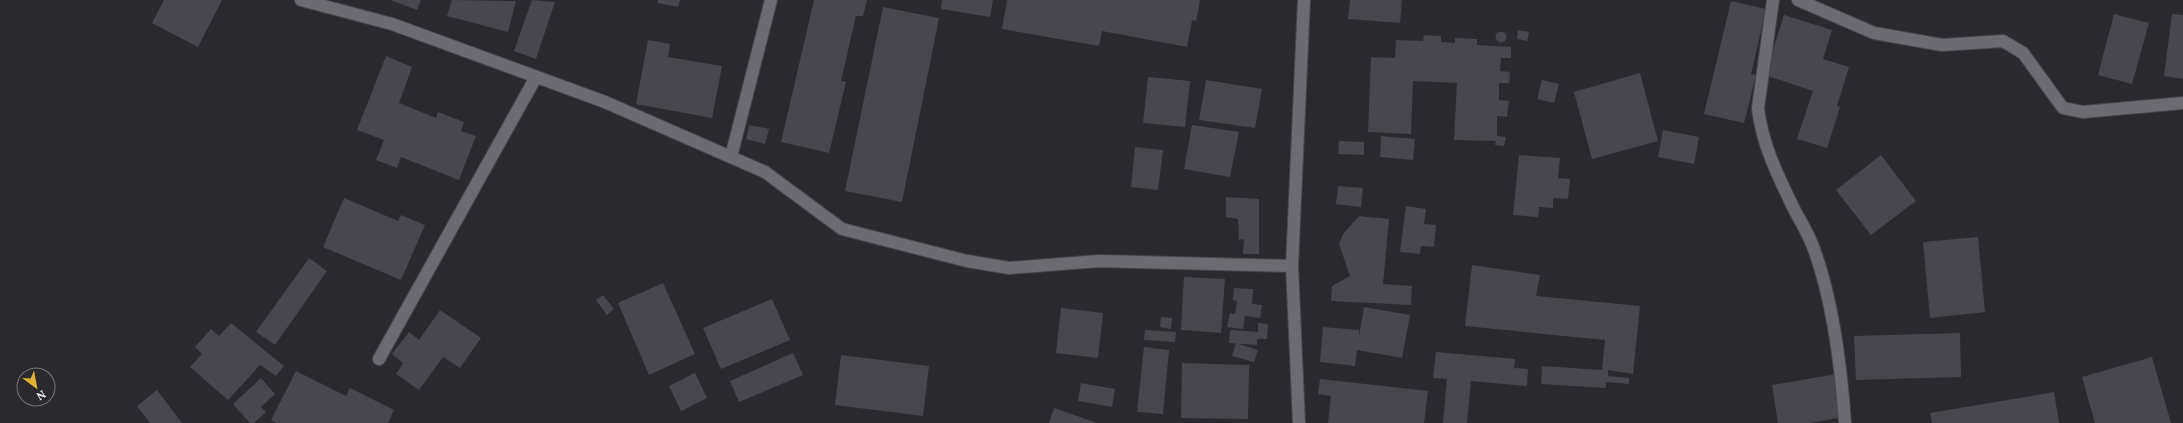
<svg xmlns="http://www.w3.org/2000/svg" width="2183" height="423" font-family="Lora,serif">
	<rect width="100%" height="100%" fill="#2a292e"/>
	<path fill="#48474d" d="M164,0h58l-24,47 -46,-24z
		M390,0h31l-4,10z
		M452,0l64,1 -8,31 -61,-16z
		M532,0l23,2 -19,57 -22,-8z
		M658,0h22l-2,7 -21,-4z
		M814,0h53l-4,16h-7l-15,65 5,1 -17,71 -48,-11z
		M942,0h51l-3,17 -49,-8z
		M1007,0h193l-4,21 -4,-1 -5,27 -85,-16 -3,15 -97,-17z
		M1350,0h52l-2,23 -52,-4z
		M1731,1l35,8 -15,65 5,1 -12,48 -40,-9z
		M883,7l56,11 -37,184 -57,-11z
		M2114,14l35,9 -17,61 -34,-9z
		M2172,14l11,1v64l-19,-3z
		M1784,15l48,15 -9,29 26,8 -12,39 3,1 -13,41 -30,-9 16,-48 -48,-16z
		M1518,30l11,2 -2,9 -10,-2z
		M1495.5 37a5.5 5.5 0 1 1 11 0a5.5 5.5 0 1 1-11 0Z
		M1424,35l17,1v6l14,1v-5l22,1v6l34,2v11h-10l-1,13 10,1 -1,11h-10v17l10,1 -2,16 -10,-1v20l9,1 -2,9 -9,-1 1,-4 -42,-1 3,-57 -44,-2 -2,53 -43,-2 3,-75 24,1 1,-18 27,1z
		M648,40l22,4 -2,13 54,9 -10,52 -76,-14z
		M386,56l26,11 -13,36 37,15 2,-6 26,10 -3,9 15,5 -17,44 -58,-23 -4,11 -21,-8 8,-20 -27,-10z
		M1640,73l18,68 -66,18 -18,-67z
		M1148,77l42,4 -5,46 -42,-4z
		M1206,80l56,9 -7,39 -56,-8z
		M1542,80l17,4 -5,19 -17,-4z
		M749,125l20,4 -4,15 -19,-5z
		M1192,125l47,7 -9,45 -46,-8z
		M1663,130l36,7 -5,27 -36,-7z
		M1381,136l34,3 -2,21 -33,-3z
		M1339,141l25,1v13l-26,-1z
		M1135,147l28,3 -5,40 -27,-3z
		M1519,155l41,3 -2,20 12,1 -2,20 -15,-1v10l-14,-1 -1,10 -25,-2z
		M1881,155l35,46 -45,34 -35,-45z
		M1338,186l25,2 -2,19 -25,-3z
		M1226,197l33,2v55h-16l1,-15 -5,1 -1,-21 -12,-2z
		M344,198l54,23 3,-6 24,10 -24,55 -78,-33z
		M1406,206l20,3 -2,15 12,1 -2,22 -13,-1 -1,8 -20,-2z
		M1359,216l30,3 -6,65 29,2 -1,19 -80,-4 1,-15 18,-10 -11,-32 4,-10z
		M1978,237l7,75 -55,6 -7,-76z
		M309,258l18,13 -52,74 -19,-13z
		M1472,265l68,10 -4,21 104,10 -7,68 -25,-4v6l21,2v6l-23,-2v6l-65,-4 1,-18 60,4 3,-30 -140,-14z
		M1184,277l41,2 -4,54 -40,-3z
		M663,283l32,71 -46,21 -31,-72z
		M1234,288l19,1 -1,15 10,1 -2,13 -15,-2 -2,13 -16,-2 3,-14 5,1 2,-13 -4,-1z
		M603,295l11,14 -7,6 -11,-15z
		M772,299l18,41 -69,29 -18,-41z
		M1364,307l46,8 -8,43 -45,-8 -2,16 -35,-4 3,-35 36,3v6z
		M1061,308l42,5 -5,45 -42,-5z
		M440,310l41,28 -21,30 -17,-11 -24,33 -23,-16 7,-11 -11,-9 17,-22 10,8z
		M1161,317l11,1 -1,11 -11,-2z
		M231,323l53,43 -8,10 -16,-11 -32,35 -38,-33 12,-13 -7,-7 16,-18 8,7z
		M1258,323l10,1 -1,15h-10v6l-28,-2 1,-13 28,2z
		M1145,330l31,2 -1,10 -31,-2z
		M1960,333l1,44 -105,3 -2,-44z
		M1236,343l22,7 -4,12 -22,-6z
		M1144,347l25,3 -6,64 -26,-2z
		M1436,352l79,7 -1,9 14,1 -1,17 -56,-5 -4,42h-24l4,-44 -14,-1z
		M793,353l10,22 -64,27 -9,-21z
		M841,355l88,11 -6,50 -88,-11z
		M2152,357l19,66h-76l-13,-46z
		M1182,363l67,2 -1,54 -67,-1z
		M296,371l50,25 4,-8 44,22 -6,13h-111l-6,-3z
		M695,373l12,25 -26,13 -12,-25z
		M1837,374l7,43 -35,6h-31l-6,-38z
		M261,378l14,16 -14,13 5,5 -12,11h-4l-17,-19z
		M1320,379l108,12 -4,32h-96l3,-27 -13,-2z
		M1081,383l34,6 -3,18 -34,-6z
		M157,390l25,33h-32l-13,-17z
		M2054,392l5,31h-127l-2,-10z
		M1054,408l43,15h-48z"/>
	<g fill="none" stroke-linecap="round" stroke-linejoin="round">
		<defs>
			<path id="minor" d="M301,0l91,24 213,78 160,70 77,57 125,32 42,7 90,-7 193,5
				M1773,0l-15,108c4,37 21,70 37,103 6,11 12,21 17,33 21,54 29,121 33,179
				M1798,0l76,33 68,12 61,-4 20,12 40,55 20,4 100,-9
				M731,157l40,-157
				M379,359l157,-282
				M1299,423l-7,-157 12,-266"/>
		</defs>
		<use href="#minor" stroke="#47464a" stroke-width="14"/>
		<use href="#minor" stroke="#6c6b71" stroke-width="12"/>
	</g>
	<g transform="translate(36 387) rotate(148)"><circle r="19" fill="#2a292e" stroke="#77767a"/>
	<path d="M0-3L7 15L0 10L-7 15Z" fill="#dfb034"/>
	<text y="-6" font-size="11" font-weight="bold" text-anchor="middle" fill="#eae9ed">N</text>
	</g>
</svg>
